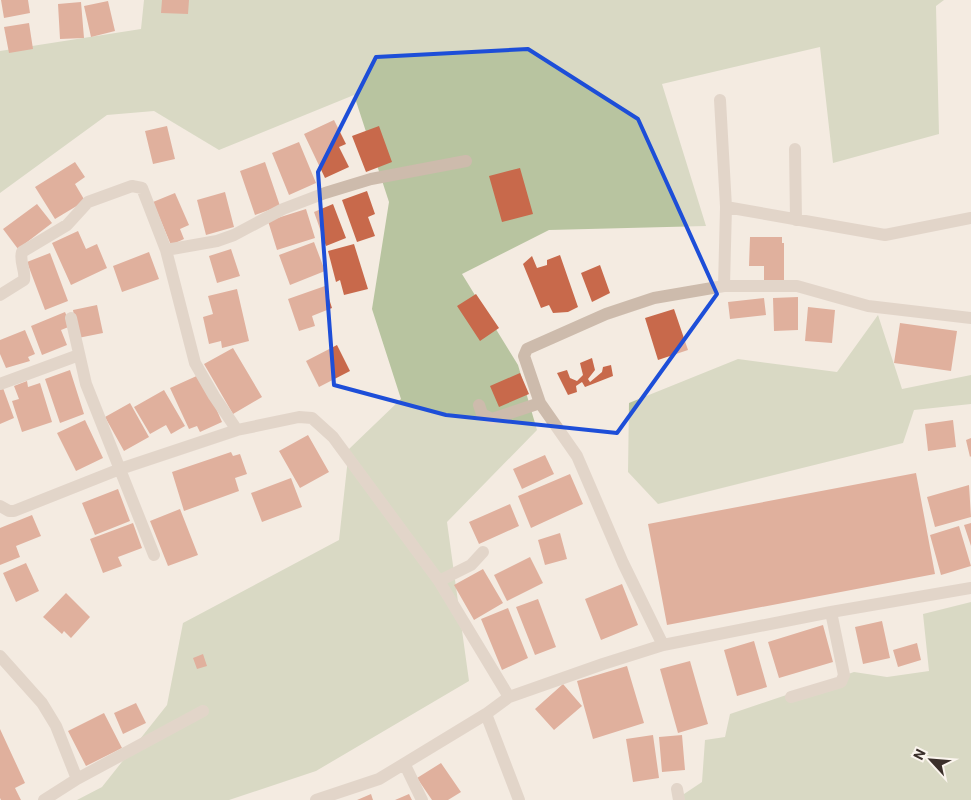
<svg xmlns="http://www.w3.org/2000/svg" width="971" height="800" font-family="Roboto,sans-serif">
	<rect width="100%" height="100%" fill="#f4ebe1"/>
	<path fill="#b8c4a0" d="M144,0h800l-8,6 3,128 -106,29 -13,-116 -158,37 44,142 -157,4 -87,44 56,91 19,65 -90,92 22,159 -153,90 -87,29h-152l25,-13 65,-82 16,-82 156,-83 10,-91 52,-50 -29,-90 17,-107 -35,-107 -135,55 -65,-39 -47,4 -107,78v-142l141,-22z
		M878,315l24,74 69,-14v29l-57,6 -11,33 -245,61 -30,-32 1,-69 109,-44 99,13z
		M971,602v198h-296l27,-18 3,-42 20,-3 5,-23 124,-42 33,5 42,-6 -6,-57z"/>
	<path fill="#c8694b" d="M1,0h27l2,13 -26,5z
		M162,0h27l-1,14 -27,-1z
		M108,1l7,30 -24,6 -7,-31z
		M81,2l3,36 -24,1 -2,-35z
		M29,23l4,26 -24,4 -5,-26z
		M334,120l12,24 -7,3 10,20 -24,11 -21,-44z
		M167,126l8,33 -22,5 -8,-33z
		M379,126l13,36 -26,10 -14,-36z
		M299,142l17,41 -27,12 -17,-42z
		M75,162l10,15 -10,7 10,17 -30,18 -20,-32z
		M265,162l15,44 -25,9 -15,-44z
		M520,168l13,46 -31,8 -13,-46z
		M367,191l8,23 -7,3 7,19 -18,6 -15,-42z
		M225,192l9,35 -28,8 -9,-35z
		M175,193l14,32 -9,4 4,10 -13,6 -18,-43z
		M37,204l15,19 -34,26 -15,-20z
		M333,204l13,34 -20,8 -12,-34z
		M306,209l9,29 -38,12 -9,-29z
		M78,231l8,18 11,-5 10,24 -36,17 -19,-42z
		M750,237h32v6h2v37h-20v-14h-15z
		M314,242l11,29 -35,14 -11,-30z
		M354,244l14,45 -24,6 -4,-15 -4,2 -8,-31z
		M231,249l9,27 -23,7 -8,-27z
		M149,252l10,27 -37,13 -9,-26z
		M50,253l18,48 -23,9 -18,-48z
		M560,255l18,52 -10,5 -15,1 -4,-8 -8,3 -18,-44 9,-8 5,12 10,-3v-5z
		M600,265l10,28 -18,9 -11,-29z
		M325,286l7,22 -20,8 3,10 -16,5 -11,-32z
		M237,289l12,52 -27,7 -1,-7 -12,3 -6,-27 10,-3 -5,-18z
		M476,294l23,34 -19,13 -23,-35z
		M798,297v33l-24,1 -1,-33z
		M764,298l2,17 -36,4 -2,-17z
		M97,305l6,28 -25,5 -5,-28z
		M808,307l27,3 -3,33 -27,-2z
		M674,309l14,41 -30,10 -13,-42z
		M65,312l6,14 -10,4 6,15 -25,10 -11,-29z
		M900,323l57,8 -6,40 -57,-8z
		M25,330l10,24 -7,3 2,4 -24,7 -6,-14v-14z
		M337,345l13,26 -31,16 -13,-26z
		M233,348l29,49 -29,17 -29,-50z
		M592,358l3,12 -7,9 2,3 12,-10 1,-5 8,-2 2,11 -28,11 -3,-5 -6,4 1,6 -9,3 -11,-22 10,-3 3,8 7,3 6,-6 -3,-12z
		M70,370l14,44 -24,9 -15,-44z
		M520,373l9,21 -30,13 -9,-21z
		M201,374l21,48 -22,10 -3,-6 -8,3 -19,-41z
		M27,381l1,6 12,-4 12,39 -30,10 -10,-31 7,-2 -5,-13z
		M3,388l11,30 -14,6v-35z
		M164,390l21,36 -14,8 -5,-9 -16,9 -16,-27z
		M130,403l19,34 -25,14 -19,-34z
		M85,420l18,38 -27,13 -19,-38z
		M953,420l3,27 -28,4 -3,-27z
		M308,435l21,37 -29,16 -21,-37z
		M971,438v18l-1,1 -4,-17z
		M231,452l2,4 7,-2 7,20 -12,4 4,13 -55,20 -12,-39z
		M545,455l9,19 -32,15 -9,-20z
		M916,473l19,101 -268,51 -19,-101z
		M570,474l13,30 -52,24 -13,-32z
		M291,478l11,29 -40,15 -11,-29z
		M969,485l2,32 -36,10 -8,-30z
		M118,489l12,32 -35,14 -13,-32z
		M510,504l9,22 -40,18 -10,-22z
		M180,509l18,46 -30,11 -18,-45z
		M32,515l9,21 -25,10 4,11 -20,8v-37z
		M133,523l9,25 -24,9 4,9 -19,7 -13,-34z
		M971,523v23l-7,-21z
		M959,526l12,40 -30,9 -11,-40z
		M560,533l7,26 -22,6 -7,-25z
		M530,557l13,26 -36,18 -13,-26z
		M26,563l13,28 -23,11 -13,-29z
		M483,569l20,34 -29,17 -20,-35z
		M622,584l16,41 -37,15 -16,-41z
		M66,593l24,24 -19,21 -7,-7 -2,3 -19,-17z
		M538,599l18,48 -21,8 -19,-48z
		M508,608l20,50 -26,12 -21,-51z
		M882,621l8,37 -27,6 -8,-37z
		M823,625l10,37 -54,16 -11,-36z
		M754,641l13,46 -30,9 -13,-46z
		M917,643l4,17 -23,7 -5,-17z
		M203,654l4,12 -10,3 -4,-11z
		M690,661l18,63 -30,9 -18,-64z
		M627,666l17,57 -51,16 -16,-58z
		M563,684l19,22 -28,24 -19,-21z
		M136,703l10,20 -23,11 -9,-21z
		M104,713l18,35 -36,18 -18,-35z
		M0,729l25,54 -10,5 6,12h-20l-1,-2z
		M653,735l6,43 -26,4 -7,-43z
		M682,735l3,35 -23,2 -3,-35z
		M441,763l20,29 -13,8h-16l-15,-22z
		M371,794l2,6h-16z
		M409,794l3,6h-17z"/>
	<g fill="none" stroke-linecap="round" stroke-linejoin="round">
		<path stroke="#cdbbac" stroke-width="12" d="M720,100l6,107
			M795,149l1,71
			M724,286h73l71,20 103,12
			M0,295l24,-15c2,-10 -5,-18 -2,-28l45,-27 21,-23 44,-16 10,2 24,62
			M71,318l15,66 68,171
			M0,384l79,-29
			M479,405l3,9 10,5 48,-16
			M237,430l-23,-34 -19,-33 -29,-113 51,-9 17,-6 49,-26 42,-16 46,-14 95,-18
			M0,506l9,5h5l106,-42 117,-39 62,-13 13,1 21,19 106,144 70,116
			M439,581l32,-16 12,-13
			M663,645l-40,-82 -46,-107 -37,-53 -16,-47 3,-7 79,-35 48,-16 70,-12 2,-79 159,28 86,-17
			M0,656l42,47 14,23 21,53 -33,21
			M791,697l50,-15 3,-7 -13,-63
			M486,714l33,86
			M405,765l17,35
			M77,779l126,-68
			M677,789l2,11
			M316,800l63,-21 107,-65 23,-17 94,-33 60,-19 168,-33 140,-24"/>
	</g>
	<path d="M0 0H971V800H0ZM528,49l110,70 79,175 -100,139 -171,-18 -112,-30 -16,-213 58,-115z" fill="#f4ebe1" fill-opacity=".55" fill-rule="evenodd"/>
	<path fill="none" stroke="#1d4ed8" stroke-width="4" stroke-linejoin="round" d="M528,49l110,70 79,175 -100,139 -171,-18 -112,-30 -16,-213 58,-115z"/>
	<g transform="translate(931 760) rotate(296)" stroke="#fbf5ee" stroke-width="4" paint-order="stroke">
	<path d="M0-4L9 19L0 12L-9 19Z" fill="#3b302b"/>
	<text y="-8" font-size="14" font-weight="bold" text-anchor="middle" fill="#3b302b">N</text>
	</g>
</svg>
